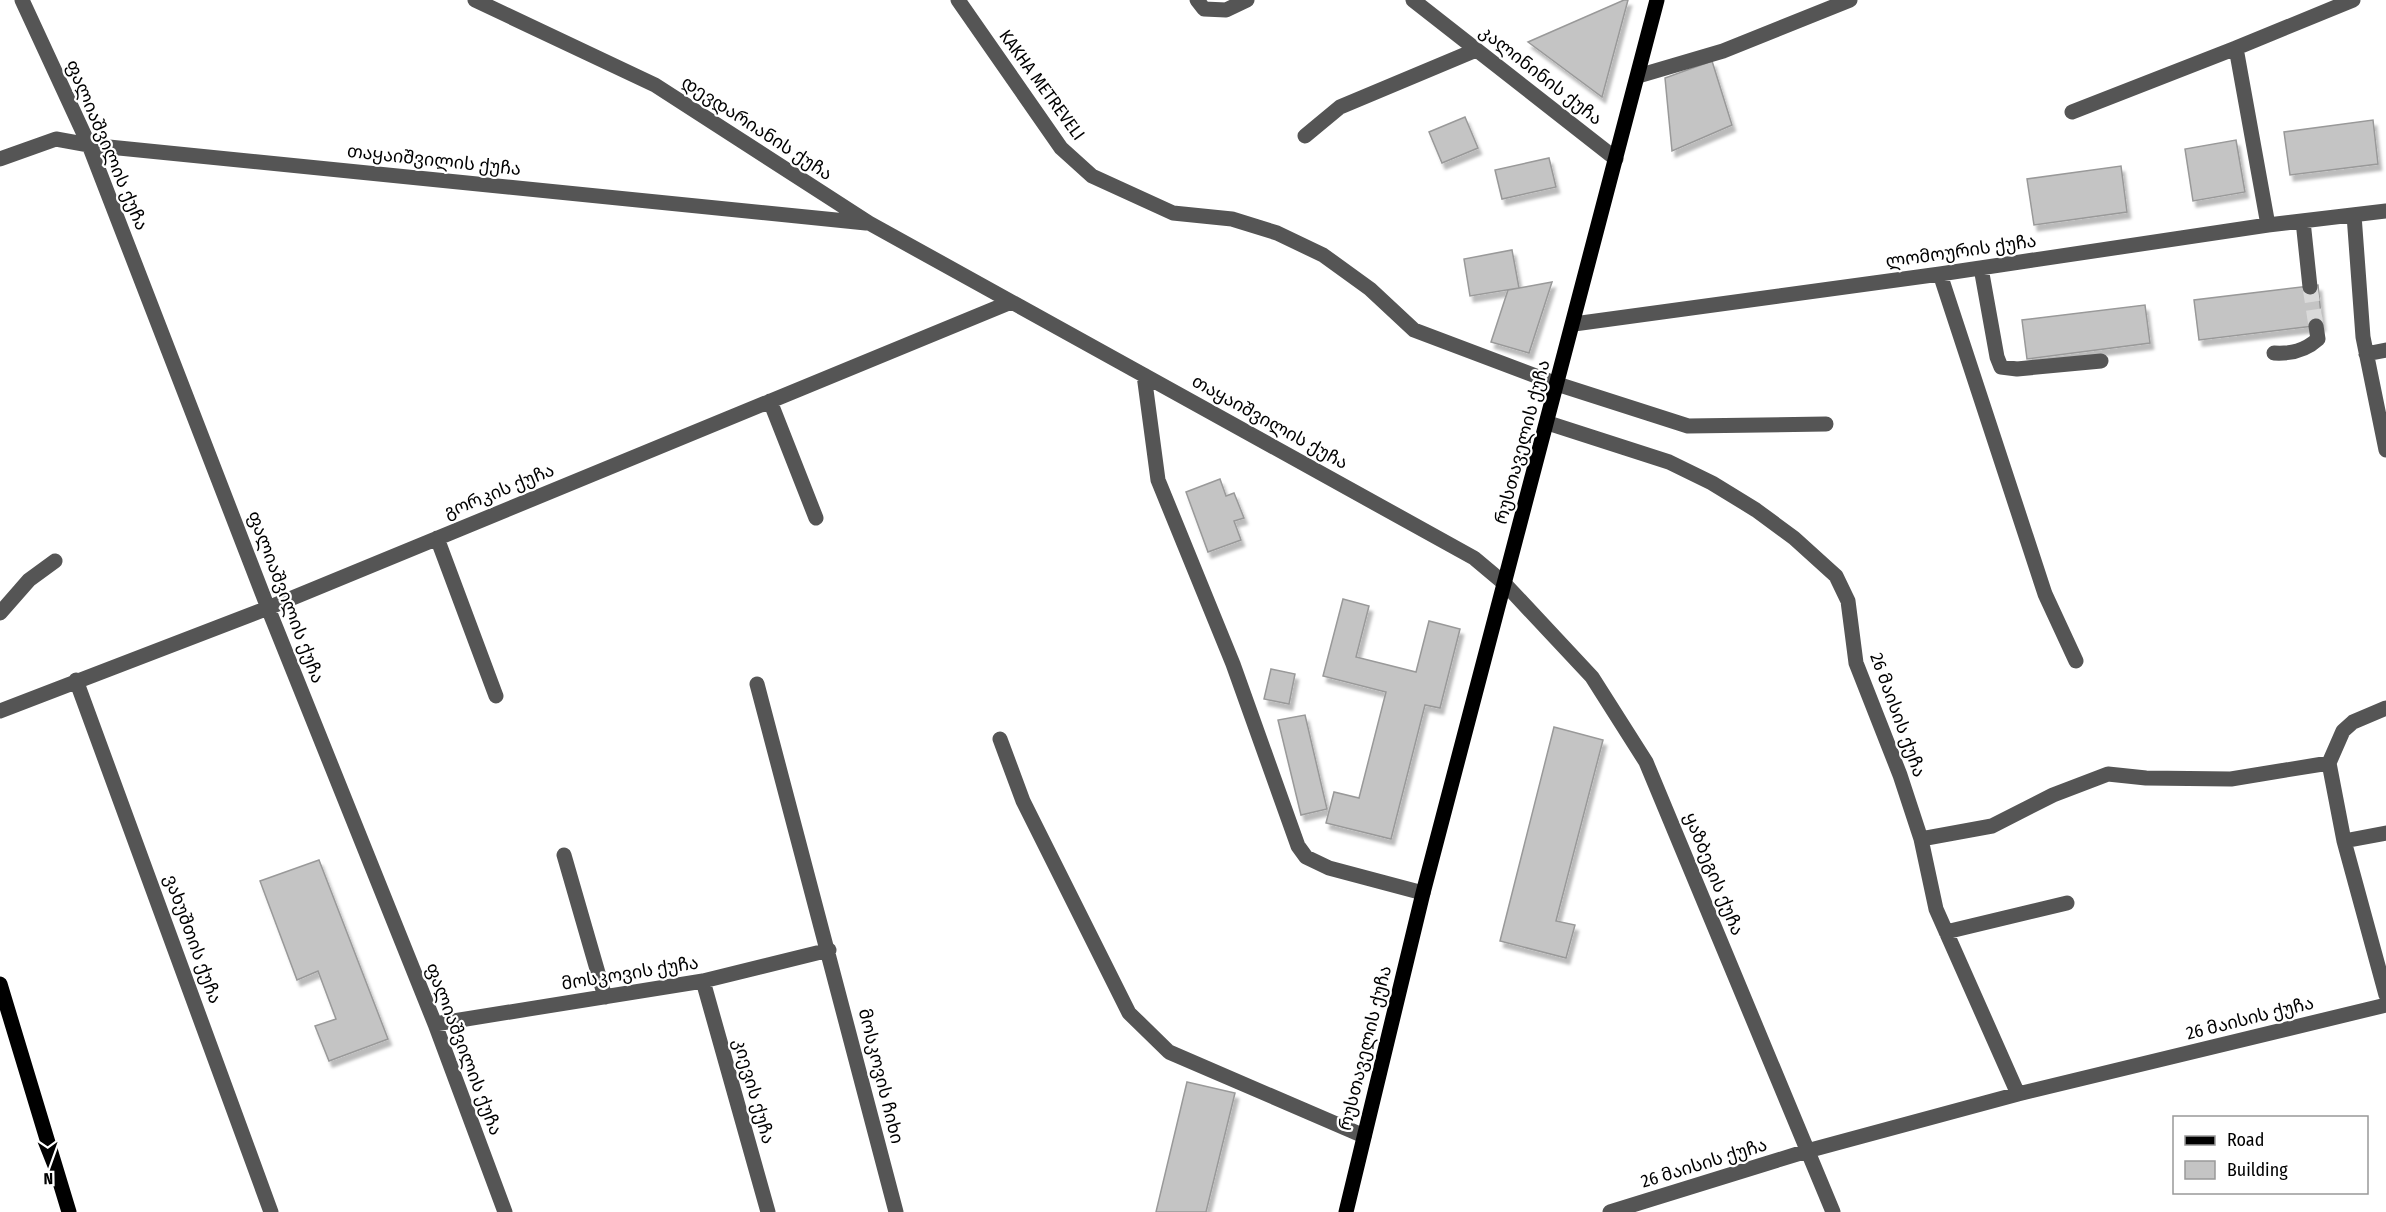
<svg xmlns="http://www.w3.org/2000/svg" width="2386" height="1212" font-family="'Fira Sans Condensed','Noto Sans Georgian',sans-serif">
	<defs>
		<filter id="shadow"><feDropShadow dx="3.5" dy="6" stdDeviation="1.5" flood-color="#0004"/></filter>
	</defs>
	<rect width="100%" height="100%" fill="#fff"/>
	<path fill="#c4c4c4" stroke="#999" stroke-width="1.5" filter="url(#shadow)" d="M1624,0h4l-26,97 -74,-55z
		M1712,61l20,64 -60,26 -7,-73z
		M1465,117l13,31 -36,15 -13,-31z
		M2373,120l5,44 -88,11 -6,-43z
		M2236,140l9,52 -52,9 -8,-52z
		M1549,158l7,29 -54,12 -7,-29z
		M2121,166l6,46 -93,13 -7,-46z
		M1512,250l7,38 -49,8 -6,-37z
		M1552,282l-23,71 -38,-11 17,-52z
		M2318,285l4,40 -123,15 -5,-40z
		M2145,305l5,38 -123,16 -5,-39z
		M1220,479l6,17 8,-3 10,25 -10,3 7,19 -33,12 -22,-60z
		M1343,599l26,7 -13,51 60,15 13,-51 31,8 -20,79 -15,-3 -34,134 -65,-16 8,-31 25,6 27,-106 -63,-16z
		M1271,669l24,5 -6,30 -25,-5z
		M1305,715l22,94 -26,6 -23,-95z
		M1554,727l49,13 -47,181 19,4 -9,33 -66,-17z
		M319,860l69,179 -59,22 -14,-35 21,-7 -18,-48 -21,9 -37,-99z
		M1187,1082l48,11 -29,119h-50z"/>
	<g fill="none" stroke-linecap="round" stroke-linejoin="round">
		<path stroke="#d9d9d9" stroke-width="15" stroke-dasharray="15 8" stroke-linecap="butt" d="M2310,287l6,39"/>
		<path stroke="#555" stroke-width="15" d="M22,0l67,145 179,463 167,416 70,188
			M475,0l180,85 214,138 605,335 31,26 87,93 54,85 187,450
			M958,0l103,148 31,28 81,37 59,6 45,14 46,22 47,34 44,41 143,54 131,42 138,-2
			M1197,0l7,9 22,1 21,-10
			M1413,0l203,159
			M1638,76l85,-25 127,-51
			M2072,112l164,-64
			M1305,136l35,-29 136,-57
			M0,159l56,-20 33,6 777,78
			M2354,215l9,122 23,113
			M2303,221l7,66
			M2268,225l-32,-177 117,-48
			M1981,268l16,89 4,10 16,2 84,-8
			M1940,274l105,320 31,67
			M1574,324l366,-50 328,-49 118,-14
			M2274,353c17,1 31,-2 44,-14l-2,-13
			M2366,354l20,-4
			M1144,375l14,105 75,184 65,182 8,11 23,11 94,25
			M770,401l46,117
			M1548,423l121,39 43,21 44,27 38,28 42,38 12,25 8,62 44,112 21,64 15,70 82,185
			M437,538l59,158
			M0,613l29,-33 26,-19
			M76,680l195,532
			M757,684l139,528
			M2386,708l-33,14 -10,9 -14,32 15,78 42,154
			M0,711l268,-103 743,-306
			M1000,739l23,62 106,212 40,39 195,84
			M1921,839l71,-13 61,-31 55,-21 38,4 85,1 98,-16
			M2344,841l42,-8
			M564,855l41,142
			M1946,932l121,-29
			M703,981l65,231
			M435,1024l268,-43 126,-31
			M1610,1212l197,-61 211,-57 368,-89"/>
		<path stroke="#000" stroke-width="15" d="M0,984l69,228
			M1346,1212l77,-319 234,-893"/>
	</g>
	<g text-anchor="middle" stroke-width="4.5" stroke-linejoin="round" paint-order="stroke">
		<g font-size="18" fill="#000" stroke="#fff">
			<text transform="translate(1541 75) rotate(38)" y="6">კალინინის ქუჩა</text>
			<text transform="translate(1042 85) rotate(54)" y="6">KAKHA METREVELI</text>
			<text transform="translate(757 128) rotate(33)" y="6">დევდარიანის ქუჩა</text>
			<text transform="translate(107 145) rotate(67)" y="6">ფალიაშვილის ქუჩა</text>
			<text transform="translate(434 160) rotate(6)" y="6">თაყაიშვილის ქუჩა</text>
			<text transform="translate(1961 251) rotate(-8)" y="6">ლომოურის ქუჩა</text>
			<text transform="translate(1270 422) rotate(29)" y="6">თაყაიშვილის ქუჩა</text>
			<text transform="translate(1522 442) rotate(-75)" y="6">რუსთაველის ქუჩა</text>
			<text transform="translate(499 491) rotate(-22)" y="6">გორკის ქუჩა</text>
			<text transform="translate(286 597) rotate(69)" y="6">ფალიაშვილის ქუჩა</text>
			<text transform="translate(1898 715) rotate(70)" y="6">26 მაისის ქუჩა</text>
			<text transform="translate(1714 874) rotate(68)" y="6">ყაზბეგის ქუჩა</text>
			<text transform="translate(193 939) rotate(70)" y="6">ვახუშთის ქუჩა</text>
			<text transform="translate(630 973) rotate(-9)" y="6">მოსკოვის ქუჩა</text>
			<text transform="translate(2250 1018) rotate(-14)" y="6">26 მაისის ქუჩა</text>
			<text transform="translate(1365 1048) rotate(-76)" y="6">რუსთაველის ქუჩა</text>
			<text transform="translate(464 1049) rotate(69)" y="6">ფალიაშვილის ქუჩა</text>
			<text transform="translate(881 1076) rotate(76)" y="6">მოსკოვის ჩიხი</text>
			<text transform="translate(754 1091) rotate(74)" y="6">კიევის ქუჩა</text>
			<text transform="translate(1704 1163) rotate(-17)" y="6">26 მაისის ქუჩა</text>
		</g>
	</g>
	<rect x="2173" y="1116" width="195" height="78" fill="#ffffff" stroke="#999999" stroke-width="1.5"/>
	<rect x="2185" y="1136" width="30" height="9" fill="#000000" stroke="#999999" stroke-width="1.5"/>
	<text x="2227" y="1146" font-size="18" fill="#000000">Road</text>
	<rect x="2185" y="1161" width="30" height="18" fill="#c4c4c4" stroke="#999999" stroke-width="1.5"/>
	<text x="2227" y="1176" font-size="18" fill="#000000">Building</text>
	<g transform="translate(48 1164) rotate(179)" stroke="#ffffff" stroke-width="4.5" paint-order="stroke">
	<path d="M0-4.5L10 22L0 15L-10 22Z" fill="#000000"/>
	<text y="-9" font-size="16" font-weight="bold" text-anchor="middle" fill="#000000">N</text>
	</g>
</svg>
